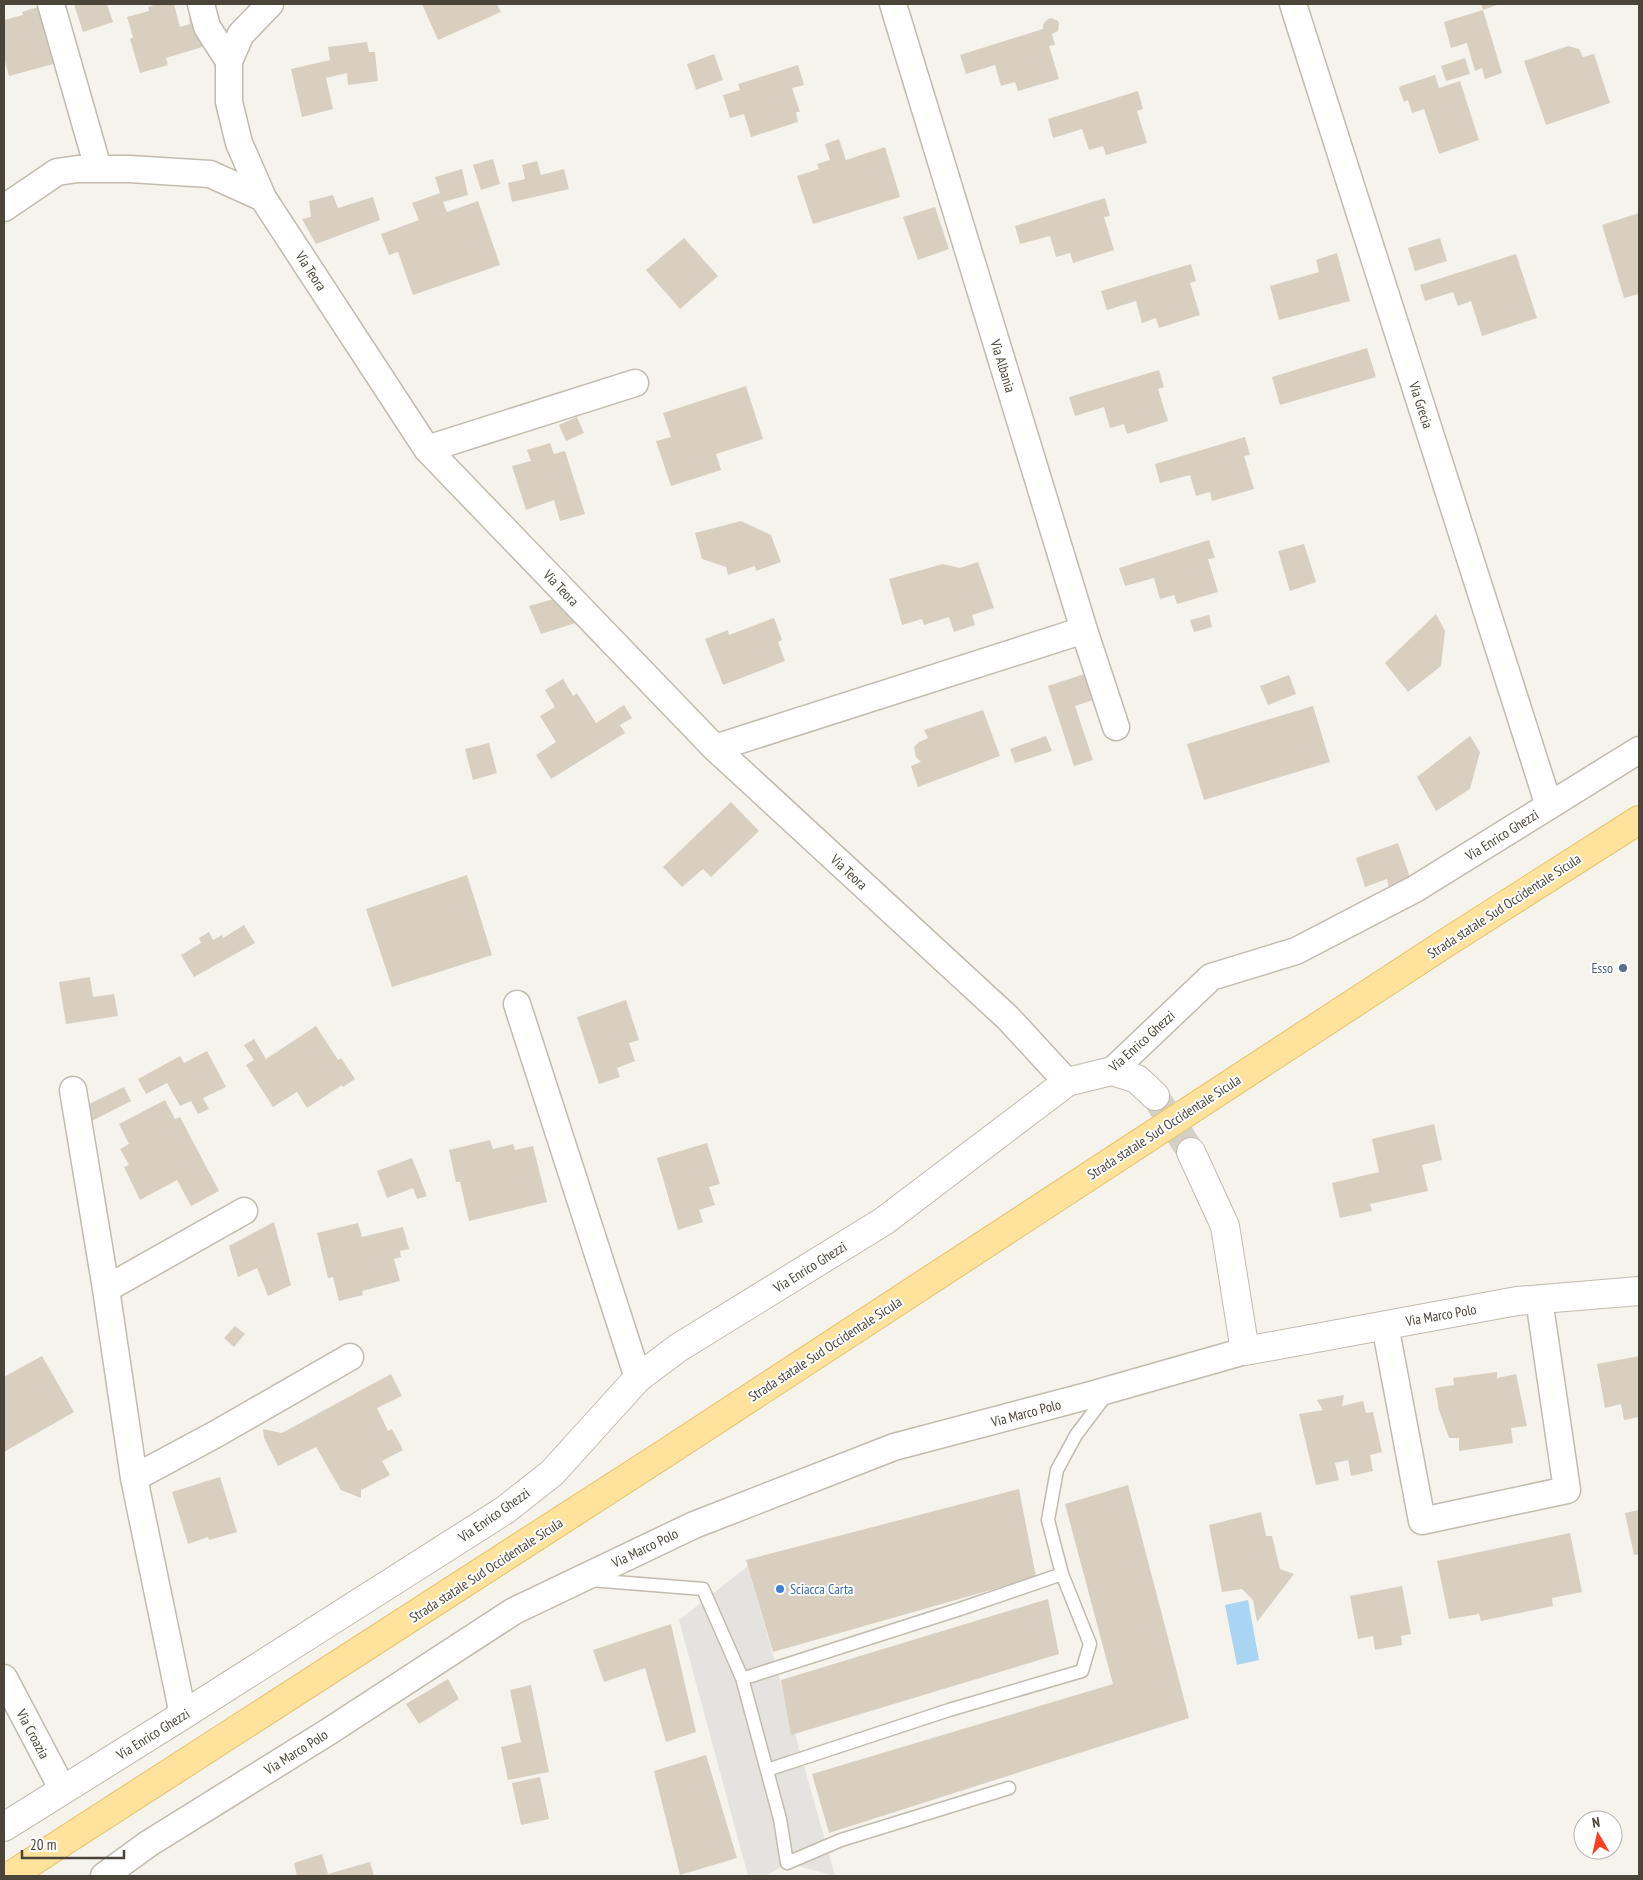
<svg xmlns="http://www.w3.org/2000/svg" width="1643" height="1880" font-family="'PT Sans Narrow',sans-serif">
	<rect width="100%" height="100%" fill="#f6f3ec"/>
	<path fill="#e5e3e0" d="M748,1566l87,310 -48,-13 -21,13h-18l-69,-256z"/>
	<path fill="#a9d4f2" d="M1248,1600l11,60 -22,5 -12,-60z"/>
	<path fill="#d8cfc1" d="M74,4h33l6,18 -30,10z
		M157,4h17l6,23 10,-3 -1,-6 12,-4 8,31 -43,13 2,7 -28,8 -10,-34 3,-2 -6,-20 22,-6 -1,-4z
		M422,4h75l4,8 -63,28z
		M1481,4h19l-17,6z
		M41,6l20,56 -52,14 -5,-18v-38l19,-5 -1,-3z
		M1483,10l19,63 -17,6 -3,-11 -7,3 -8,-28 -16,5 -7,-26z
		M1051,18l7,3 1,3 -1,7 -6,3 3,11 -6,1 10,33 -41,12 -3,-9 -14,4 -6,-21 -29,9 -6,-19 83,-26v-5l5,-5z
		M367,42l2,10h6l3,29 -30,4 -1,-12 -21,5 7,31 -31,8 -11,-48 39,-9 -2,-13z
		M1568,46l11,3 4,8 11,-3 16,49 -64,22 -22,-64z
		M714,54l9,26 -27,10 -9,-26z
		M1465,58l5,16 -24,7 -5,-15z
		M798,65l6,20 -12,3 8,24h-4l2,10 -47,15 -7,-23 -14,4 -7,-23 17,-5 -2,-6z
		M1435,75l4,13 21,-7 19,59 -40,14 -15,-45 -12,4 -4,-13 -4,2 -5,-14 2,-2z
		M1138,91l5,18 -6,2 10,32 -41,12 -3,-9 -14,4 -7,-21 -29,9 -5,-19z
		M839,139l7,21 39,-13 15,50 -87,27 -16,-48 22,-7 -2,-5 13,-4 -5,-16z
		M493,159l7,25 -19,6 -8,-25z
		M537,161l4,14 23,-6 5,20 -57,13 -4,-19 17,-4 -3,-14z
		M462,169l6,26 -25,7 4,10 31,-11 22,64 -87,30 -15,-43 -9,3 -8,-21 38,-14 -7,-17 28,-10 -5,-16z
		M333,195l5,13 35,-11 7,23 -64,24 -14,-25 9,-2 -2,-16z
		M1105,198l5,18 -6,1 10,33 -41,13 -3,-10 -14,4 -6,-21 -30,8 -5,-18z
		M935,207l14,42 -31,11 -15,-43z
		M1639,213v81l-15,4 -22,-73z
		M684,238l34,38 -38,33 -34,-39z
		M1440,238l7,23 -32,10 -7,-23z
		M1337,253l13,48 -71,19 -9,-34 49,-14 -3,-12z
		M1516,254l21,64 -55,18 -11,-35 -13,5 -5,-14 -28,9 -5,-16z
		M1191,264l5,17 -6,2 10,32 -41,13 -3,-10 -14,5 -6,-22 -29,9 -6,-19z
		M1367,348l9,29 -96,28 -8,-28z
		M1159,370l5,17 -6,2 10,32 -41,13 -3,-10 -14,4 -6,-21 -29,9 -6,-19z
		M746,386l17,53 -47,15 5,16 -50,16 -15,-45 15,-4 -8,-24z
		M577,417l7,16 -18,8 -7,-16z
		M1245,437l5,18 -6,1 10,33 -42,12 -2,-9 -14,4 -6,-21 -30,8 -5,-19z
		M550,443l4,11 11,-3 20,63 -25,7 -6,-21 -28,10 -14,-44 19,-5 -4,-11z
		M741,521l30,14 10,27 -25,9 -1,-5 -27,9 -2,-8 -24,-8 -7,-26z
		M1209,540l6,18 -7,1 10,33 -41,12 -3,-9 -14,4 -6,-21 -29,8 -6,-18z
		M1304,544l12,38 -26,9 -12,-40z
		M978,562l16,46 -22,7 3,10 -21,7 -5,-15 -25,8 -2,-6 -20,6 -13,-46 54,-15 17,4z
		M557,598l25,23 -41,13 -12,-28z
		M1436,614l9,17 -4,35 -33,26 -23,-29z
		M1209,615l3,12 -18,5 -4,-12z
		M774,618l8,22 -4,2 7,19 -62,24 -18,-46 23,-9 1,5z
		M1084,674l9,26 -18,6 18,54 -19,6 -26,-80z
		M1289,675l7,19 -28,11 -8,-19z
		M563,679l10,17 4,-3 19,30 28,-18 8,13 -12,7 5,8 -74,46 -15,-24 20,-13 -16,-26 15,-9 -10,-17z
		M1313,706l17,56 -126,38 -17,-56z
		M983,710l17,46 -82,31 -7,-21 10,-4 -5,-5 -2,-10 5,-5 9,-4 -4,-8z
		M1046,736l6,15 -37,12 -5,-14z
		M1470,736l10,16 -10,37 -34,22 -19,-34z
		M489,743l8,30 -24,7 -8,-31z
		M731,802l28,29 -48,46 -8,-8 -21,18 -19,-20z
		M1398,843l14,40 -22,11 -3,-15 -22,8 -9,-29z
		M467,875l25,80 -100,32 -26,-78z
		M244,925l11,18 -61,34 -13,-22 20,-12 -2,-5 10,-6 4,8 9,-5 1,3z
		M90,977l3,20 21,-3 4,22 -52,8 -7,-42z
		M626,1000l13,40 -10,3 6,18 -18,7 3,9 -21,7 -22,-67z
		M316,1026l22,34 3,-2 14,21 -12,8 -1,-2 -35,23 -10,-16 -24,15 -27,-42 8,-5 -10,-15 10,-6 12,20z
		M207,1051l19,36 -23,11 6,11 -11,5 -7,-13 -11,5 -13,-23 -21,11 -8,-15 42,-23 4,7z
		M124,1087l7,14 -41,21 -3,-17z
		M165,1100l10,19 5,-2 39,74 -28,15 -14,-26 -37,20 -16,-33 5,-2 -9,-16 9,-5 -10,-20z
		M1434,1124l8,36 -20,5 6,26 -58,13 2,7 -32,7 -8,-35 47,-11 -7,-33z
		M490,1140l3,9 20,-5 2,6 18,-4 14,56 -78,19 -9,-39h-4l-7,-32z
		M707,1143l13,41 -11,3 6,18 -16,5 4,12 -25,8 -21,-72z
		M412,1158l15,38 -10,3 -4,-11 -26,10 -10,-27z
		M274,1222l17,63 -23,11 -11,-28 -19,9 -9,-31z
		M358,1223l4,14 41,-10 6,22 -9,2 1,6 -7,2 6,22 -38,10 1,4 -24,6 -6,-24 -5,1 -11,-45z
		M235,1326l10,8 -11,13 -10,-9z
		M42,1356l32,56 -70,40v-75z
		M1639,1356v61l-15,3 -3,-16 -16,4 -8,-44z
		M1497,1372v6l19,-4 11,52 -16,2 2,15 -54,8v-13h-10l-10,-28 -4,-22 19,-3 -1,-7z
		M391,1374l11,22 -25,12 11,23 4,-2 11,21 -21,11 8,14 -29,15v8l-20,-8 -25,-43 -38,19 -14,-28 -1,-9 19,4z
		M1344,1395l-2,11 21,-5 3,12 7,-1 9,40 -12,3 3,16 -22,5 -3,-16 -13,3 4,17 -23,5 -17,-71 24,-4 -6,-10z
		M220,1477l17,55 -28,8 -1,-3 -20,7 -16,-52z
		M1128,1485l61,233 -360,115 -17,-59 301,-90 -48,-180z
		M1019,1489l17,88 -263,75 -27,-92z
		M1639,1510v44l-5,1 -9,-42z
		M1261,1512l5,24h6l8,33 14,5 -37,48 -4,-22 -11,-11 -20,3 -13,-67z
		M1570,1533l12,59 -30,6 1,8 -72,15 -2,-7 -30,5 -12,-58z
		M1402,1586l9,48 -10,2 1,9 -27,5 -2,-14 -15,3 -8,-43z
		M1048,1599l11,55 -268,81 -10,-55z
		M671,1624l25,108 -30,10 -21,-74 -41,14 -11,-32z
		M448,1679l11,20 -40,25 -13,-20z
		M531,1685l18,87 -41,8 -7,-33 20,-5 -11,-52z
		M706,1755l31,103 -57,17 -26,-104z
		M540,1777l9,42 -28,6 -9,-42z
		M322,1854l6,20 42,-12 4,14h-77l-3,-13z"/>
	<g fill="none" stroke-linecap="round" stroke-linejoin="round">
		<path stroke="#d4d0c8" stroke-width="28" stroke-dasharray="28 14" stroke-linecap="butt" d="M1155,1096l36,56"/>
		<defs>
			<path id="service" d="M590,1580l113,9 39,89 38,141 7,44 54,-23 168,-52
				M742,1678l9,-2 209,-67 102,-35
				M767,1770l182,-60 133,-39 8,-27 -28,-70 -14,-54 9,-50 19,-35 31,-41"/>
			<path id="minor" d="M51,4l47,164
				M201,4l6,23 22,34
				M270,4l-29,30 -12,27v41l10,41 24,55 164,251 288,299 293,270 59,64
				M893,4l191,626 32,97
				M1293,4l256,802
				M4,208l53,-36 21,-3h51l81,5 53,24
				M427,449l208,-66
				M715,748l369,-118
				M517,1004l121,374
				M1112,1071l99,-94 85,-26 119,-62 224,-139
				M73,1090l33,199 28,189 49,237
				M106,1289l138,-78
				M1385,1325l37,196 145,-31 -28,-191
				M134,1478l82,-44 134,-77
				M4,1678l59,112
				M104,1876l44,-32 180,-112 186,-121 180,-86 200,-78 193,-51 158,-45"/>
			<path id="tertiary" d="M1191,1152l34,74 20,125 272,-50 122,-10
				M4,1827l179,-112 322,-205 47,-37 86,-95 40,-30 206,-127 183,-139 45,-11 25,8 18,17"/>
			<path id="primary" d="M10,1876l654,-422 788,-515 187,-119"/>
		</defs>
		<use href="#service" stroke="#c2bbae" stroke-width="15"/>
		<use href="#minor" stroke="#c2bbae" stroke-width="29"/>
		<use href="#tertiary" stroke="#c2bbae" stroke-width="30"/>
		<use href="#primary" stroke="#e6c16a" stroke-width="30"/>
		<use href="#service" stroke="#fff" stroke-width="12"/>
		<use href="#minor" stroke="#fff" stroke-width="26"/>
		<use href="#tertiary" stroke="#fff" stroke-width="28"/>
		<use href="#primary" stroke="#ffe39c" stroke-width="28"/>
	</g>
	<circle fill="#5c6f8a" stroke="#fff" stroke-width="2" cx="1623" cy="968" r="5"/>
	<circle fill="#3f7fe0" stroke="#fff" stroke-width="2" cx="780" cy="1589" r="5"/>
	<g text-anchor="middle" stroke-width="4" stroke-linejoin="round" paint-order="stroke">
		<g font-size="14" fill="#4b4439" stroke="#fff">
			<text transform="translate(311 271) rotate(57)" y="5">Via Teora</text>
			<text transform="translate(1003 366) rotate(73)" y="5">Via Albania</text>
			<text transform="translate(1421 405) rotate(72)" y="5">Via Grecia</text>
			<text transform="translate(561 588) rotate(46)" y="5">Via Teora</text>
			<text transform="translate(1502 835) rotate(-32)" y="5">Via Enrico Ghezzi</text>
			<text transform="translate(849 872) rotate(43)" y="5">Via Teora</text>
			<text transform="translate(1504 906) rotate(-33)" y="5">Strada statale Sud Occidentale Sicula</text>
			<text transform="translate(1142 1041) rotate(-42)" y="5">Via Enrico Ghezzi</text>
			<text transform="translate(1164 1127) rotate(-33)" y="5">Strada statale Sud Occidentale Sicula</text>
			<text transform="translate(810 1267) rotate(-32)" y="5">Via Enrico Ghezzi</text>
			<text transform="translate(1441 1315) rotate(-10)" y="5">Via Marco Polo</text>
			<text transform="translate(825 1349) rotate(-33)" y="5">Strada statale Sud Occidentale Sicula</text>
			<text transform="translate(1026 1413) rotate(-15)" y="5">Via Marco Polo</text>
			<text transform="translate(494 1515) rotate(-35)" y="5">Via Enrico Ghezzi</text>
			<text transform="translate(645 1548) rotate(-26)" y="5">Via Marco Polo</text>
			<text transform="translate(486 1570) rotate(-33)" y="5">Strada statale Sud Occidentale Sicula</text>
			<text transform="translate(33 1734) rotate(62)" y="5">Via Croazia</text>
			<text transform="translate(153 1734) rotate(-32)" y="5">Via Enrico Ghezzi</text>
			<text transform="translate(296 1752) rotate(-32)" y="5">Via Marco Polo</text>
		</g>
		<g font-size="14" fill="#4e5e75" stroke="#fff" text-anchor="end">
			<text x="1613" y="973">Esso</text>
		</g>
		<g font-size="14" fill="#366cbe" stroke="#fff" text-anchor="start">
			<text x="790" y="1594">Sciacca Carta</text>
		</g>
	</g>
	<rect width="1643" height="1880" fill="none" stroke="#4b4439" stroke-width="10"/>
	<g transform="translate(1598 1835) rotate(351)"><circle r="24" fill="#ffffff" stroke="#b7b4b0"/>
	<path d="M0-4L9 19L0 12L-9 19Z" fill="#fc3f1d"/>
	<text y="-8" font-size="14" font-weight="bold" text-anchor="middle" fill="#4b4439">N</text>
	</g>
	<path d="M22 1850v8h102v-8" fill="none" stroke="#4b4439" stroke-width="2.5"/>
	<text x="30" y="1850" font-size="15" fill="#4b4439" stroke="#ffffff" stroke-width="4" paint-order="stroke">20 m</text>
</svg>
